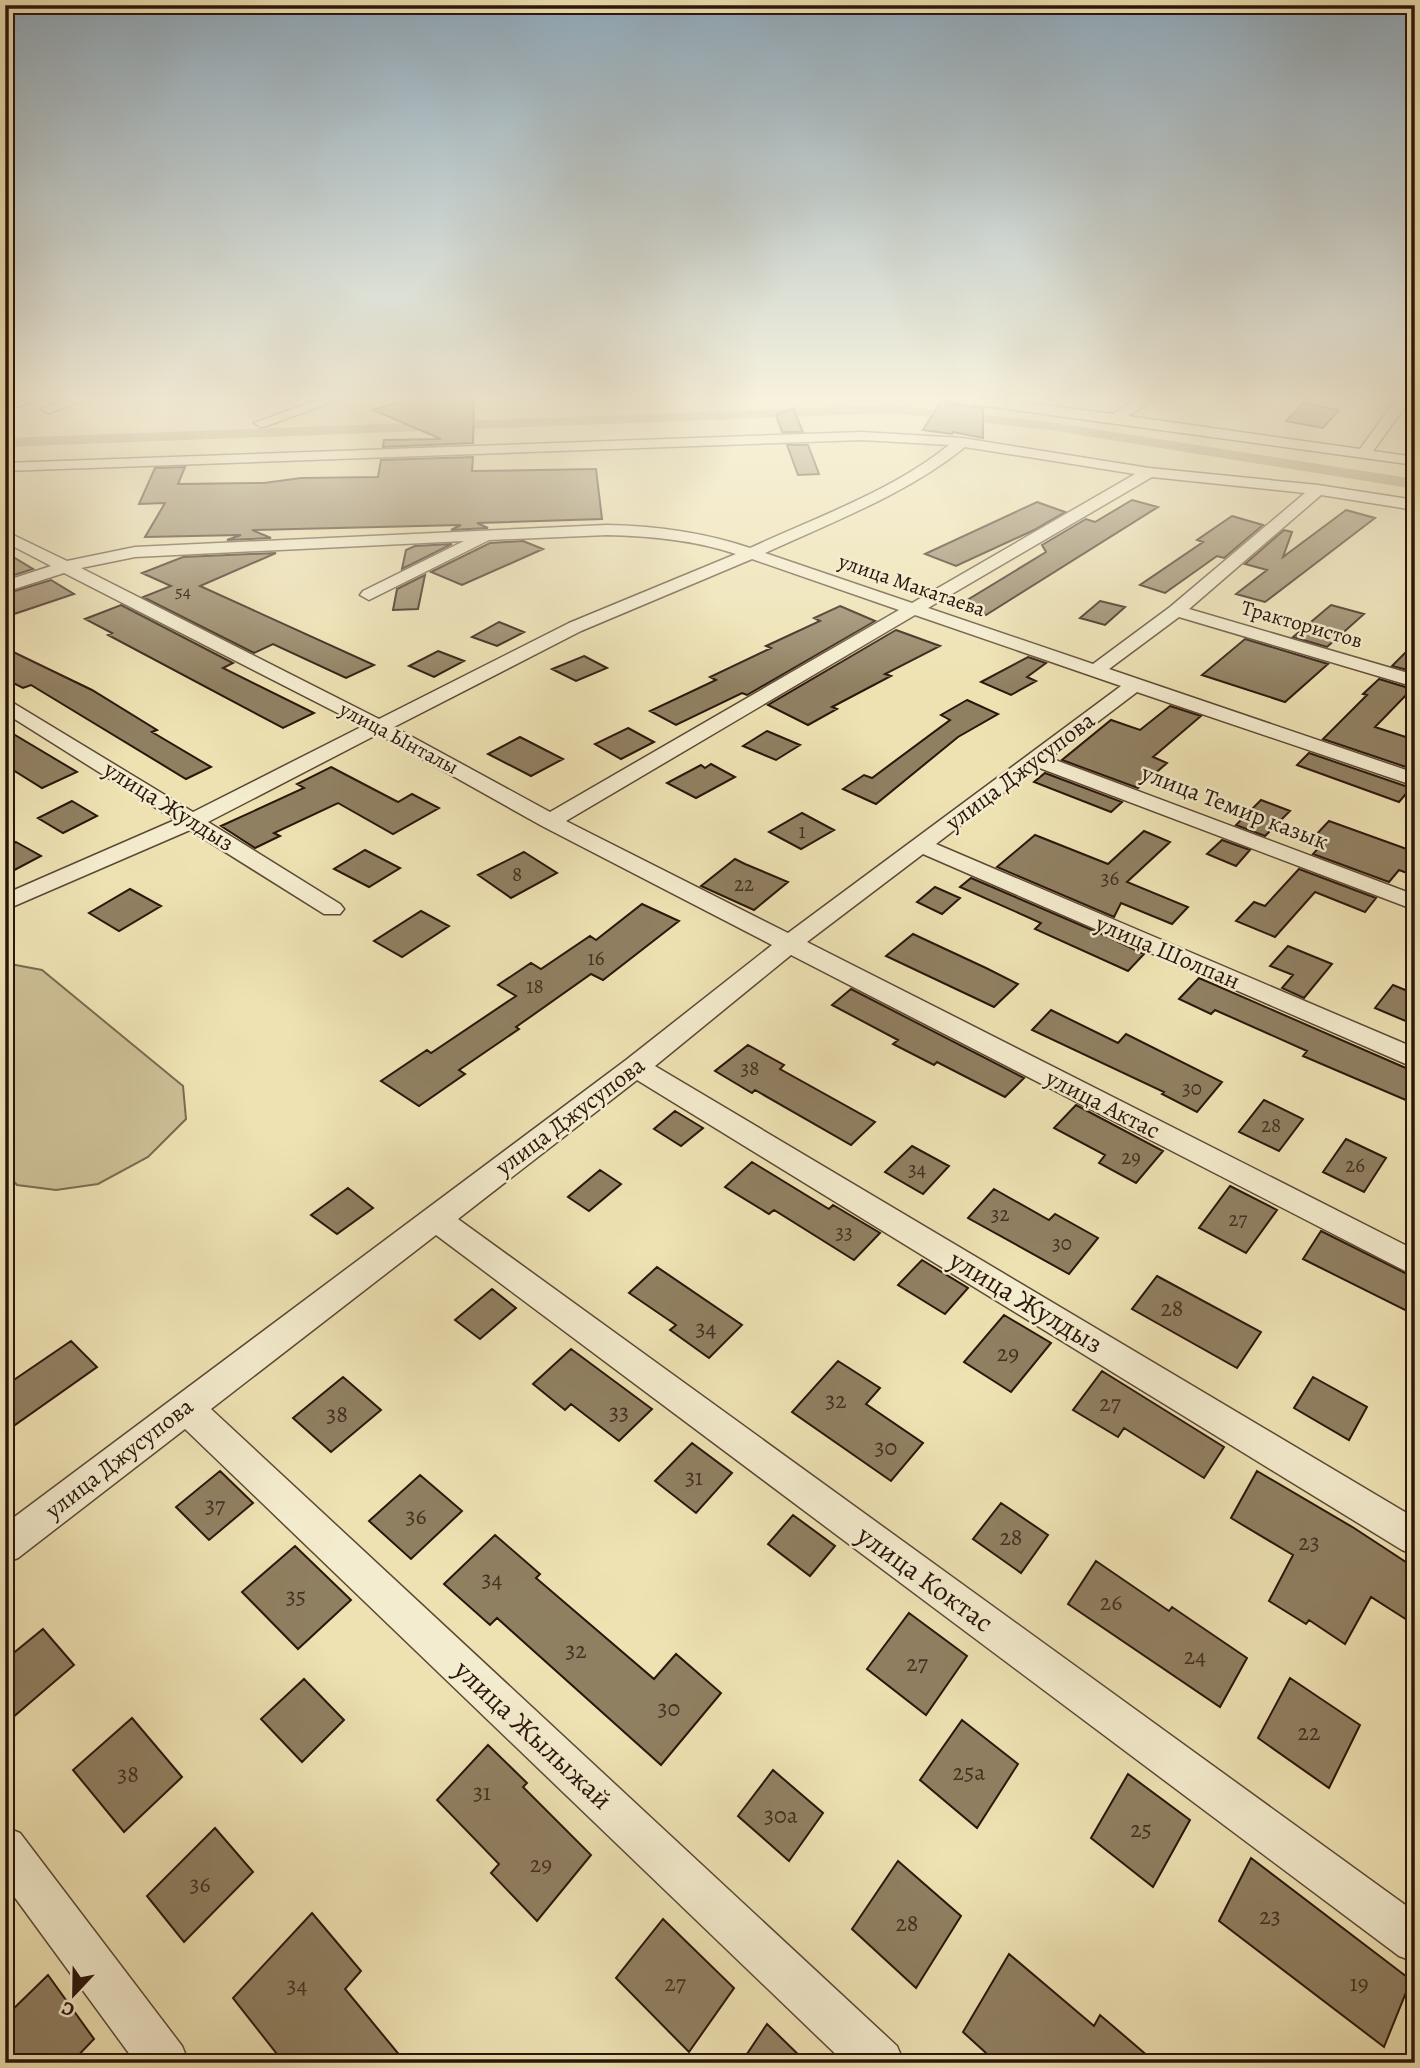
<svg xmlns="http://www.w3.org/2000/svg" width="1420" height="2068" viewBox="0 0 1420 2068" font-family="Alegreya,serif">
  <rect width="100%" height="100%" fill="#eee2b3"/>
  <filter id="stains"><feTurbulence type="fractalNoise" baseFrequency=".00286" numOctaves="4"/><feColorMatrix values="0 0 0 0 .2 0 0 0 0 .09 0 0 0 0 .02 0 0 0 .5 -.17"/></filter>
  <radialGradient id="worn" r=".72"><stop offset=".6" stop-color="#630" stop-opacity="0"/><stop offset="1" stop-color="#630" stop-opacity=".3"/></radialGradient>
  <path fill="#cdbf96" stroke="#7c6a50" stroke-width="2" d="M5,963L42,970L183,1086L186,1119L148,1157L98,1184L56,1190L17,1185L5,1172Z"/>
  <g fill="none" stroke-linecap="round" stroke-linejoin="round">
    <path fill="#ac9c7a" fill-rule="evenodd" d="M890,405L1043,421L1415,479V489L1043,429L890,413L5,447V438Z"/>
  </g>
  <path fill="#908062" stroke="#2b150b" stroke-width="2" d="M417,397H474L473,443L383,447L384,440L441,439L373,410Z
    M942,400L949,404L983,408V438L953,432L952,434L923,430Z
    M1303,403L1339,410L1323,428L1286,421Z
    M793,408L803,432H782L776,415Z
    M787,445H808L819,474L798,475Z
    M473,457L472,471L596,469L602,519L477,523L488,528L451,530L461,525L252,530L271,538L227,540L241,535L145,537L165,503L139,504L155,468L185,467L178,484L264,483L301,478L378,477L381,460Z
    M1132,500L1158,507L986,615L959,605L1046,552L1042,545L1086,519L1095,522Z
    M1037,502L1065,512L1034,530L956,566L925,554Z
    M1346,510L1375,518L1265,602L1236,594L1267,570L1245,564L1284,530L1292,532L1283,557Z
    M1232,516L1263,525L1224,558L1217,556L1165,593L1140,585L1203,542L1197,540Z
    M523,541L543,549L462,585L431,572L490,543Z
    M452,544L402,569L406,550L415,546Z
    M5,552L33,569L5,578Z
    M276,553L200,586L374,665L346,678L273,644L254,653L143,597L171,586L142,573L183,557Z
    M425,575L418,609L393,610L397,589Z
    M51,580L74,594L5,617V594Z
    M1100,601L1125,607L1105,625L1080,618Z
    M121,605L233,663L223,668L314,713L283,728L108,635L112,633L85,619Z
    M1331,605L1364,614L1327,647L1293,637Z
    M840,606L875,621L747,695L742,693L676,725L650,711L716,680L710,677L771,648L766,646L820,621L814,618Z
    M499,622L524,632L497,646L472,637Z
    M896,630L940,646L885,674L891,676L832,707L837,709L808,725L768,705Z
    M1245,639L1328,664L1285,702L1202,675Z
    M1415,643V672L1392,666Z
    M5,648L92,690L157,730L152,732L211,767L186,779L31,685L23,688L5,679Z
    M438,651L464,661L434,677L409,666Z
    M584,656L607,668L576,681L552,669Z
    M1028,657L1046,663L1027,677L1036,681L1011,695L981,682Z
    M1379,679L1412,689L1375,727L1415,740V770L1323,739L1367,695L1363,694Z
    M967,700L998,714L958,737L876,804L843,789L864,775L872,778L950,720L941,715Z
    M1170,706L1201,716L1153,757L1167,763L1138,788L1062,760L1111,720L1140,730Z
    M628,728L654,742L621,759L595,744Z
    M5,729L77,772L42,788L5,765Z
    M767,731L800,745L776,760L743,746Z
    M520,737L563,759L531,776L488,754Z
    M1309,753L1411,788L1399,802L1297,765Z
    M711,764L735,777L696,798L667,783L701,765L705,768Z
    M331,767L398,802L412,794L439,808L393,834L338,803L274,833L280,836L255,848L221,826L304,788L297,784Z
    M1045,773L1122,802L1111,812L1034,782Z
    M1261,800L1290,811L1265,836L1236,825Z
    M72,801L97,816L63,833L38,818Z
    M802,813L834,830L801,849L769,832Z
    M1329,821L1415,852V876L1399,870L1389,882L1313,854L1323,843L1312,839Z
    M1144,831L1170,842L1127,882L1188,907L1172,924L1121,903L1114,917L997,867L1035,835L1108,864Z
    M1222,840L1250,850L1236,866L1207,854Z
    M16,842L41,856L5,875V848Z
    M365,850L400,868L369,887L334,869Z
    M524,852L557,873L511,898L478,875Z
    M735,859L745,864L788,882L754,910L701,886Z
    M1299,869L1376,898L1365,912L1315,892L1275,937L1236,921L1254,902L1265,906Z
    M971,878L1106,936L1144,954L1128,971L1035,929L1041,923L960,887Z
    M935,887L960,898L942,914L917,902Z
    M130,889L161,906L119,931L89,913Z
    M642,904L679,921L603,980L591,974L516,1027L519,1029L459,1070L465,1074L419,1106L381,1081L427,1050L431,1053L516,996L498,985L531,963L541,969L590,936L596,940Z
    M421,911L449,926L402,957L374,941Z
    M913,934L986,968L1018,984L994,1007L886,956Z
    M1288,946L1332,964L1304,998L1282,988L1293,975L1270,966Z
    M1199,978L1415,1072V1104L1303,1056L1307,1051L1215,1010L1211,1014L1179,999Z
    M1393,985L1415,994V1025L1375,1008Z
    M851,989L1024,1078L1005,1097L937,1062L934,1065L893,1044L898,1040L832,1005Z
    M1051,1010L1118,1043L1126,1034L1222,1082L1197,1112L1162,1094L1164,1092L1032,1030Z
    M748,1045L784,1065L780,1069L875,1122L851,1145L755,1090L752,1093L715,1071Z
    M1264,1100L1303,1119L1279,1151L1239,1132Z
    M1076,1105L1163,1151L1136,1183L1099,1163L1105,1155L1054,1128Z
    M675,1111L703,1128L681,1146L654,1129Z
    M1346,1139L1386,1158L1364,1192L1323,1172Z
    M912,1146L949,1166L923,1194L885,1172Z
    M752,1162L829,1209L833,1205L880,1233L854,1260L774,1210L769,1214L725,1187Z
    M600,1170L621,1184L589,1211L568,1197Z
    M1230,1186L1277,1210L1246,1253L1199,1228Z
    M348,1188L373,1208L337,1234L311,1215Z
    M994,1189L1049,1220L1055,1214L1098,1238L1069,1274L968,1218Z
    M1321,1231L1415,1278V1315L1303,1259Z
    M922,1260L968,1288L945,1314L898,1285Z
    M657,1267L742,1325L709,1358L670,1330L676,1325L629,1293Z
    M1157,1276L1261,1332L1237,1368L1132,1309Z
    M492,1289L516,1308L480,1339L455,1320Z
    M1004,1315L1051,1343L1011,1392L964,1362Z
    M71,1341L97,1367L5,1432V1386Z
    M571,1349L652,1409L619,1441L571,1404L565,1410L533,1384Z
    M838,1361L880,1388L866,1404L923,1443L891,1481L792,1412Z
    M1102,1371L1224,1447L1204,1478L1124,1428L1118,1437L1073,1410Z
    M343,1377L381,1410L331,1452L293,1418Z
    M1313,1377L1367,1407L1349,1440L1294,1408Z
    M692,1443L732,1473L696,1513L655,1481Z
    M220,1471L253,1503L209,1540L176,1507Z
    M1257,1471L1354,1528L1415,1568V1625L1371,1597L1345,1644L1309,1620L1306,1624L1269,1601L1293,1555L1231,1518Z
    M420,1475L462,1511L411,1559L369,1521Z
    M1001,1503L1048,1535L1021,1573L973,1539Z
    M793,1515L835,1546L810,1576L768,1544Z
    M495,1535L540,1574L536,1578L654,1679L676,1654L721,1693L661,1765L497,1618L490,1625L444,1584Z
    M295,1546L351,1600L298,1649L242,1592Z
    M1096,1561L1169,1611L1172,1607L1247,1658L1220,1707L1068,1604Z
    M909,1613L967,1656L926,1715L867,1669Z
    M43,1629L74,1665L5,1724V1660Z
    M1290,1678L1360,1725L1329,1788L1258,1738Z
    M304,1679L344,1720L302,1762L261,1719Z
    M132,1718L182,1777L124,1832L73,1770Z
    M962,1720L1018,1764L977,1828L920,1780Z
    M488,1745L527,1783L523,1787L591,1855L537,1921L491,1873L499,1864L437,1800Z
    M773,1770L823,1813L789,1861L738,1816Z
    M1128,1774L1190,1820L1153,1887L1091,1838Z
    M215,1828L253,1872L184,1942L147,1896Z
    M1251,1858L1411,1980L1384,2047L1219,1921Z
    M898,1861L961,1916L916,1988L852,1929Z
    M312,1913L361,1971L345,1989L406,2063H284L233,1998Z
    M663,1919L734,1988L689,2052L616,1978Z
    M1009,1954L1094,2026L1100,2015L1156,2063H997L963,2032Z
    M48,1975L94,2039L71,2063H5V2017Z
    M767,2024L807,2063H741Z"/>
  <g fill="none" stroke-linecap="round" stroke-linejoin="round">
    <g stroke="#5c4835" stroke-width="3">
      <path id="street" d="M75,397H96L48,413L41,409Z
        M326,397H346L266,426L261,427L254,423Z
        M942,397H981L1113,414L1141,397H1158L1128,416L1360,449L1398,397H1412L1373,451L1415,457V465L949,401Z
        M862,432L962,438L1149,468L1318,485L1415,500V510L1321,495L1189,609L1415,675V687L1179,617L1109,669L1415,773V786L1137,692L1050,758L1415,895V910L1037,767L936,844L1415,1048V1068L923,854L807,942L1415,1250V1276L791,955L655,1066L1415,1518V1555L1402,1550L637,1080L458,1219L1415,1912V1962L1399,1956L436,1235L211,1409L897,2046L904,2063H845L185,1429L18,1558L5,1563V1524L626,1060L772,945L542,826L378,734L208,822L340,904L344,909L340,914H324L190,830L5,910V894L175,820L5,713V698L193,812L363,726L64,573L5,592V581L51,566L5,542V531L67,561L135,547L607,525C656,526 703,532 750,548C815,518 894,490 949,445L862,440L5,471V463ZM965,447L1135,474L912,603L765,553C832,522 907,494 965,447ZM1152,477L1305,493L1170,607L1093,664L928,608ZM607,535C651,536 694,540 736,554L569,623L379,719L81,568L135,557L464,541L363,591L360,595L369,600L489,540ZM752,559L899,610L550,812L394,727L581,631ZM915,615L1121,686L788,933L566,821Z
        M5,1827L20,1833L182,2046L189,2063H136L5,1884Z"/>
    </g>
    <g stroke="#2b150b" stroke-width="3">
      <path id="secondary" d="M39,397L36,401L5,410V398Z"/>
    </g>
    <use href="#street" fill="#f4ecce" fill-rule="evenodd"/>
    <use href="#secondary" fill="#f4ecce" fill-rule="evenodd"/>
  </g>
  <linearGradient id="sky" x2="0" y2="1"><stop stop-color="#90aabc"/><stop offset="0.58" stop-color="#f7f2dd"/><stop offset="1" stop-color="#f7f2dd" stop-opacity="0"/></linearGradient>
  <rect width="1420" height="687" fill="url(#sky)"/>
  <g text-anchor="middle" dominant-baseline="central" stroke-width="5" stroke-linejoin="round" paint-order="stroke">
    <g font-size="18" fill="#443021">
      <text x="183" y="591">54</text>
    </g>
    <g font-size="21" fill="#2b150b" stroke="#f4ecce">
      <text transform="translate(912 585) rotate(19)">улица Макатаева</text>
      <text transform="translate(1302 624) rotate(16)">Трактористов</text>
      <text transform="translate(399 738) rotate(28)">улица Ынталы</text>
    </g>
    <g font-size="21" fill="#443021">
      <text x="802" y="831">1</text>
      <text x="517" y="874">8</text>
      <text x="1110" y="878">36</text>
      <text x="744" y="884">22</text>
      <text x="596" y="958">16</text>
      <text x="535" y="986">18</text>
      <text x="750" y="1068">38</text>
      <text x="1192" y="1088">30</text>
      <text x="1271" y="1125">28</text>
      <text x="1131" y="1157">29</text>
      <text x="1355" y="1165">26</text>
      <text x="917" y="1169">34</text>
      <text x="1000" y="1214">32</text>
      <text x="1238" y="1219">27</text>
      <text x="844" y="1232">33</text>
      <text x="1062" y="1243">30</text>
    </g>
    <g font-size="24" fill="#2b150b" stroke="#f4ecce">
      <text transform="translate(1020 771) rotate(-37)">улица Джусупова</text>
      <text transform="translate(169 806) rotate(32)">улица Жулдыз</text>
      <text transform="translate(1235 807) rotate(21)">улица Темир казык</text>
      <text transform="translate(1168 952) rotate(23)">улица Шолпан</text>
      <text transform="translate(1103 1104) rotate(27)">улица Актас</text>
      <text transform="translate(570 1116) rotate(-37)">улица Джусупова</text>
      <text transform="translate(119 1458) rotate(-38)">улица Джусупова</text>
    </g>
    <g font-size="24" fill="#443021">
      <text x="1172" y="1308">28</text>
      <text x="706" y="1328">34</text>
      <text x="1008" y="1353">29</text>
      <text x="836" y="1400">32</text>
      <text x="1110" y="1403">27</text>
      <text x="619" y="1412">33</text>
      <text x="337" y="1414">38</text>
      <text x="886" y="1447">30</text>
      <text x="694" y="1477">31</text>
      <text x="215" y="1505">37</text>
      <text x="416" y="1516">36</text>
      <text x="1011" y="1537">28</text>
      <text x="1309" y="1542">23</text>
      <text x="492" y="1579">34</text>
      <text x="296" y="1596">35</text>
      <text x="1111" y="1602">26</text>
      <text x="576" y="1650">32</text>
      <text x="1195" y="1656">24</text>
      <text x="917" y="1663">27</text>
      <text x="669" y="1708">30</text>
      <text x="1309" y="1732">22</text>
      <text x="969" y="1772">25а</text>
      <text x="128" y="1774">38</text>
      <text x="482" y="1792">31</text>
      <text x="781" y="1815">30а</text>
      <text x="1141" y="1829">25</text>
      <text x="541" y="1864">29</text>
      <text x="200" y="1884">36</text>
      <text x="1270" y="1916">23</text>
      <text x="907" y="1923">28</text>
      <text x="675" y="1983">27</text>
      <text x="1359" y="1983">19</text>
      <text x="297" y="1985">34</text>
    </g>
    <g font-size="28" fill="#2b150b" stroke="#f4ecce">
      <text transform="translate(1026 1302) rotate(31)">улица Жулдыз</text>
      <text transform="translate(925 1579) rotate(36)">улица Коктас</text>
      <text transform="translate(533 1735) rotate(43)">улица Жылыжай</text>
    </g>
  </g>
  <rect width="1420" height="2068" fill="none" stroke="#eee2b3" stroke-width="28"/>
  <rect x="7" y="7" width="1406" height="2054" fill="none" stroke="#2b150b" stroke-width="3.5"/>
  <rect x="14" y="14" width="1392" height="2040" fill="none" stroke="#2b150b" stroke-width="2"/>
  <g transform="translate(74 1994) rotate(202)" stroke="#f4ecce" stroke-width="5" paint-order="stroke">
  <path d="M0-5L12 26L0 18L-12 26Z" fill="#2b150b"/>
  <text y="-10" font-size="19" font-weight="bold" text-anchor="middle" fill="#2b150b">С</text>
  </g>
  <rect width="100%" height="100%" filter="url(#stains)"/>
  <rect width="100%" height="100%" fill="url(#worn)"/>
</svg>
